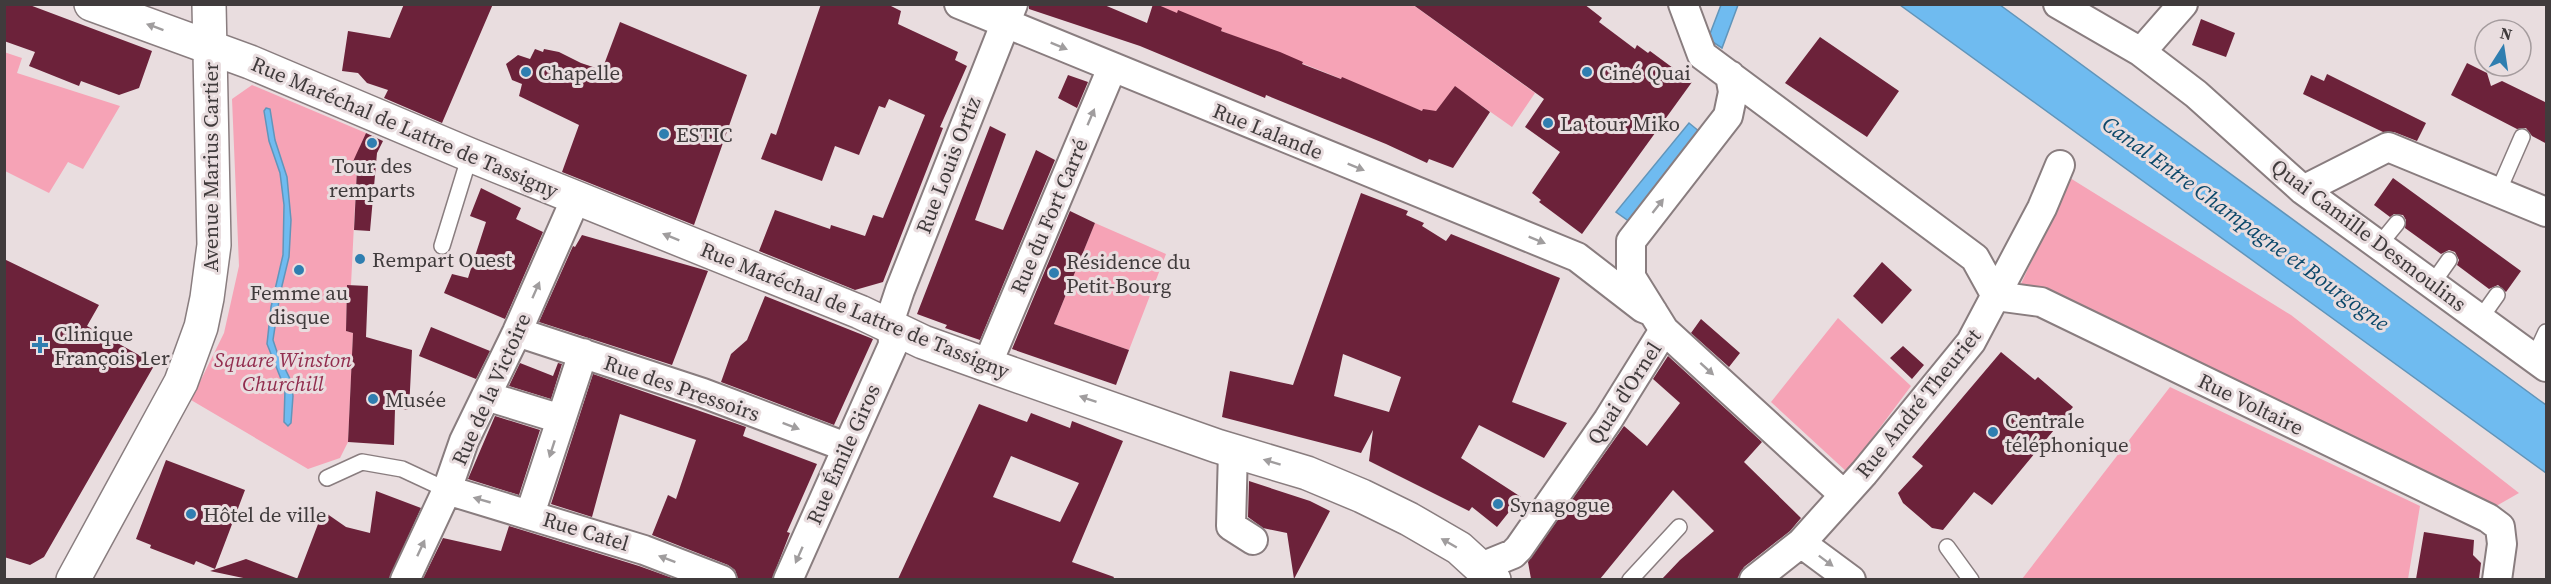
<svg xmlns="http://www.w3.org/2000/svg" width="2551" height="584" viewBox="0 0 2551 584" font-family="'Source Serif 4',serif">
  <rect width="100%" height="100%" fill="#e9dddf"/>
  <path fill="#f6a3b6" d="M1156,5H1413L1535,93L1512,127L1455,87L1436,111H1422Z
    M4,52L22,58L17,73L120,106L83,169L68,162L49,193L5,171Z
    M252,85L366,133L360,146L357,163L351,285L347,286L346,331L353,333L348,442L340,458L308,469L191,400L224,333L239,266L232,99Z
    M2070,178L2291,315L2519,493L2491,509L2020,286Z
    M1095,223L1166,254L1129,350L1054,324Z
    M1838,318L1911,386L1847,472L1771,402Z
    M2170,387L2420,506L2408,579H2022Z"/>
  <path fill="#6fbbf0" stroke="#6195ba" stroke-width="1.5" d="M1721,5H1738L1722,48L1708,39Z
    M1900,5H2000L2546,405V473Z
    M266,108L270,109L275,140L287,177L291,220L289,257L280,294L273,340L277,352L291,381L293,396L291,423L288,426L284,422L285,389L267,344L271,307L283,255L284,205L280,173L269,141L264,111Z
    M1689,123L1700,132L1630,222L1616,212Z"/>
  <path fill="#6c223a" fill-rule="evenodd" d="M4,4H27L152,51L139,88L119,95L81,81L79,86L29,66L35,52L4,41Z
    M404,4H493L442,123L384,98L388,90L367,83L358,73L342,71L348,31L390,38Z
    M821,4H887L901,11L898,24L958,52L955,60L967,66L940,127L943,128L883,282L855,290L759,251L775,210L830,229L831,225L865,236L873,215L883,218L925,115L889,99L885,108L879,106L859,155L835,146L822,181L761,159L771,133L776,135Z
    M1029,4H1102L1147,23L1153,4H1156L1177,13L1178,10L1222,28L1221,31L1280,52L1303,62L1302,64L1341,79L1342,77L1422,111L1423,109L1436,111L1455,86L1490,112L1453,168L1429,159L1427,163L1386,144L1266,95L1265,98L1140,46L1029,9Z
    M1412,4H1584L1602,18L1599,22L1635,49L1637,45L1648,53L1650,51L1692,82L1582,234L1539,202L1541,200L1532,193L1560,152L1525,127L1544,99Z
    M2201,19L2235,33L2226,57L2192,45Z
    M620,22L747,75L694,225L562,172L579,125L519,96L522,84L512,80L506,64L518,55L530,59L535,49L543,52L544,49L559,52L581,63L602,70Z
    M1820,37L1899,91L1867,137L1785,83Z
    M2467,63L2487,73L2491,86L2502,81L2547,103V144L2532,136L2526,128L2517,129L2451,95Z
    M2327,74L2426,123L2417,141L2394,132H2383L2303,94L2311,75L2324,81Z
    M1068,75L1088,82L1077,108L1058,98Z
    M990,126L1006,134L975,220L1003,230L1036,150L1055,160L980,340L945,328L947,325L917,314Z
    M366,133L383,141L377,153L370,231L354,230L357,168H350Z
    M2393,178L2521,271L2506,292L2498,285L2489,289L2457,265L2459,260L2455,252L2449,250L2441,254L2405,228L2406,220L2403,215L2394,214L2390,217L2374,205Z
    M481,188L521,208L516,219L543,232L505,319L444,293L452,274L468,278L486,222L470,216Z
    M1361,193L1408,211L1406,215L1424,223L1422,226L1446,241L1451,234L1560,278L1512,402L1567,423L1544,458L1479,425L1461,458L1521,497L1497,527L1472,507L1469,511L1369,461L1373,430L1361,453L1222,417L1230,371L1293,385ZM1343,354L1401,377L1389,412L1334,396Z
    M1070,211L1095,223L1054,324L1129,350L1116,385L1012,349Z
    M582,235L708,271L672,365L539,322L573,246L575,247Z
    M4,259L99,305L87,326L155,364L44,557L30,565L4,557Z
    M1882,262L1912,290L1882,324L1853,296Z
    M347,285L368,286L366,337L412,350L409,410L395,409L394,445L348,442L353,333L346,331Z
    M765,296L873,339L834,425L721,382L731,354L747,340Z
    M1701,319L1740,353L1729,367L1691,333Z
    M431,327L490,351L476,379L419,356Z
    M1903,346L1924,365L1912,379L1890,358Z
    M2001,352L2035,380L2038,377L2073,407L1992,505L1974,492L1943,530L1932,528L1903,503L1898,493L1923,466L1912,457Z
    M1668,356L1762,442L1744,462L1801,518L1790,531L1744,567L1737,579H1662L1680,560L1714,531L1673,490L1600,579H1531L1528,562L1624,426L1647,446L1680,403L1653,379Z
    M520,363L553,376L558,363L562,364L551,399L509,386Z
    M593,374L746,427L743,436L817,464L787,532L790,533L772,579H738L735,570L728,565L652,535L668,495L676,499L696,440L620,414L592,517L551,504Z
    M979,404L1027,422L1031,413L1070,428L1072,421L1123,441L1072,562L1114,577L1113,579H898ZM1011,456L1079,483L1060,522L993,497Z
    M495,416L540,430L519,495L468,479Z
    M166,460L245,490L215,569L196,561L194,565L150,548L151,545L136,539Z
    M1249,481L1310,501L1330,511L1294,579L1287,533L1263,528L1248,517Z
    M376,491L421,508L389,579H297L323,511L346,527L370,533Z
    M509,526L639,566L675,579H423L443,538L501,551Z
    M2424,532L2474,540L2473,555L2481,563L2479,579H2416Z
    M246,559L296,578V579H248L210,571Z"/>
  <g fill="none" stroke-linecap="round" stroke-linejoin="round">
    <g stroke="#897d7f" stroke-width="18">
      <path id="lane" d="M2498,192L2522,137
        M2379,245L2397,223
        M442,246L470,155
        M2432,284L2449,260
        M2480,319L2497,295
        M2534,358L2546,332
        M327,478L362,462L402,469L447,490
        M1947,547L1971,580
        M1630,580L1679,527"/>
    </g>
    <g stroke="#897d7f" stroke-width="32">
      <path id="street" d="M959,4L1577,257L1643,308L1653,312
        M1683,4L1702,55L1975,258L1996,296L2041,302L2488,518L2500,527L2502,544L2497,580
        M2058,4L2141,52L2196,94L2303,190L2546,367
        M2141,52L2183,4
        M2303,190L2388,147L2546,212
        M1664,330L1843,494
        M517,332L703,393L846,447
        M987,365L1112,68
        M486,396L561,419
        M1233,450L1231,526L1253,540
        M447,490L644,550L722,580
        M530,514L583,353
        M1801,543L1851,580
        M1481,567L1513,554L1519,548L1608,420L1664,330L1631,277V241L1728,116L1733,92L1730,75
        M405,580L447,490L464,441L517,332L576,198
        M788,580L893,345L892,314L900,290L1013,4
        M1754,580L1801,543L1864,473L1971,342L2042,208L2060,165"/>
    </g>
    <g stroke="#897d7f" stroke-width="36">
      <path id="secondary" d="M91,4L250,62L470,155L860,312L923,342L987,365L1217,446L1307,473L1362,496L1409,519L1459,548L1494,580
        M73,580L181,382L201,327L207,298L214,245L209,4"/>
    </g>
    <use href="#lane" stroke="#fff" stroke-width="15"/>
    <use href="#street" stroke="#fff" stroke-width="28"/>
    <use href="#secondary" stroke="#fff" stroke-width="33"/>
  </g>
  <defs><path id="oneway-solid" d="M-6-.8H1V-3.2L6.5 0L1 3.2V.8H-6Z" transform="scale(1.5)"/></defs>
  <g fill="#a09d9e">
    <use href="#oneway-solid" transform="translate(155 27) rotate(-160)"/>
    <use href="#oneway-solid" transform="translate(1059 46) rotate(22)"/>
    <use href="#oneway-solid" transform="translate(1091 117) rotate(-67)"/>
    <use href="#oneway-solid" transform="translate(1356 167) rotate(22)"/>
    <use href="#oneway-solid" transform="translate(1658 206) rotate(-52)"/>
    <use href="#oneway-solid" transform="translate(671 237) rotate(-158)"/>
    <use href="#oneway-solid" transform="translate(1537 240) rotate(22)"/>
    <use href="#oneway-solid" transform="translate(536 290) rotate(-66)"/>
    <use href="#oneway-solid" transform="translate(1707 369) rotate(42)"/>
    <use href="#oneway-solid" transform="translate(1088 399) rotate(-161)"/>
    <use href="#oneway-solid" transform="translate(791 426) rotate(21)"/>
    <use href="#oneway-solid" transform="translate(552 449) rotate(108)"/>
    <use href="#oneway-solid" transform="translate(1272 462) rotate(-163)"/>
    <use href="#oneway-solid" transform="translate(482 500) rotate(-164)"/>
    <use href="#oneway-solid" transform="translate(1449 543) rotate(-150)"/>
    <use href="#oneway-solid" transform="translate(421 548) rotate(-65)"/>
    <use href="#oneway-solid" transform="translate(799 555) rotate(114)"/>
    <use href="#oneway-solid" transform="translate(667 559) rotate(-159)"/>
    <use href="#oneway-solid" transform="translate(1826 561) rotate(37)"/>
  </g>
  <g fill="#2f7eb0" stroke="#e9dddf" stroke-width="2">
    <circle cx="526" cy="72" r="6"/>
    <circle cx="1587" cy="72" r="6"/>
    <circle cx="1548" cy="123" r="6"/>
    <circle cx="664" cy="134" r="6"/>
    <circle cx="372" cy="143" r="6"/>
    <circle cx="360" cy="259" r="6"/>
    <circle cx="299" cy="270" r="6"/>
    <circle cx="1054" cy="273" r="6"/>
    <path d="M37 336h6v6h6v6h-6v6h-6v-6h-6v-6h6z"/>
    <circle cx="373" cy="399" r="6"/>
    <circle cx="1993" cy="432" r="6"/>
    <circle cx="1498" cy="504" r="6"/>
    <circle cx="191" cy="514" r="6"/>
  </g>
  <g text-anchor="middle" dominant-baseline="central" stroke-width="6" stroke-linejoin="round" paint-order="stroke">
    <g font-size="21" fill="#403b3c" stroke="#e9dddf" text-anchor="start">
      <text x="538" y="72">Chapelle</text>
      <text x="1599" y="72">Ciné Quai</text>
      <text x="1560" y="123">La tour Miko</text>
      <text x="676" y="134">ESTIC</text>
      <text x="372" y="165" text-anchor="middle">Tour des<tspan x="372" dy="24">remparts</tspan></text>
      <text x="372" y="259">Rempart Ouest</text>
      <text x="1066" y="261">Résidence du<tspan x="1066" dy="24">Petit-Bourg</tspan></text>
      <text x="299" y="292" text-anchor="middle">Femme au<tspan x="299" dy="24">disque</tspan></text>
      <text x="54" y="333">Clinique<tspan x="54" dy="24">François 1er</tspan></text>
      <text x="385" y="399">Musée</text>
      <text x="2005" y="420">Centrale<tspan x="2005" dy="24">téléphonique</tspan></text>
      <text x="1510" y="504">Synagogue</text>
      <text x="203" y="514">Hôtel de ville</text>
    </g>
    <g font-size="21" fill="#403b3c" stroke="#e9dddf">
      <text transform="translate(405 127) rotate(23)">Rue Maréchal de Lattre de Tassigny</text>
      <text transform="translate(1268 131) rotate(22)">Rue Lalande</text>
      <text transform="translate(948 165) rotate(-69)">Rue Louis Ortiz</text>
      <text transform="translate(210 167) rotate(-90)">Avenue Marius Cartier</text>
      <text transform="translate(1049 216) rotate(-67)">Rue du Fort Carré</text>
      <text transform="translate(2369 235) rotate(37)">Quai Camille Desmoulins</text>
      <text transform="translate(855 310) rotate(22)">Rue Maréchal de Lattre de Tassigny</text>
      <text transform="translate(682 388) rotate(19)">Rue des Pressoirs</text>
      <text transform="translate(491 389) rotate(-66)">Rue de la Victoire</text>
      <text transform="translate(1624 393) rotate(-57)">Quai d'Ornel</text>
      <text transform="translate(1918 403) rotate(-51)">Rue André Theuriet</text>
      <text transform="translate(2251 404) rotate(26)">Rue Voltaire</text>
      <text transform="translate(843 454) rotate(-66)">Rue Émile Giros</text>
      <text transform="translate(586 531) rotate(17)">Rue Catel</text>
    </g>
    <g font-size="21" font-style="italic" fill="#922d4e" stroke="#e9dddf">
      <text x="283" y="359">Square Winston<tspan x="283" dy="24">Churchill</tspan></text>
    </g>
    <g font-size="22" font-style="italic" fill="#0b486a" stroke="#e9dddf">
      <text transform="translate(2246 223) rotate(36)">Canal Entre Champagne et Bourgogne</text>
    </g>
  </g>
  <rect width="2551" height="584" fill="none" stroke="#403b3c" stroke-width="12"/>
  <g transform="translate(2503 48) rotate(12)"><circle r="28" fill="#e9dddf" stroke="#a59c9e" stroke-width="1.5"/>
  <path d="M0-4.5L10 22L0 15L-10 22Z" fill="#2f7eb0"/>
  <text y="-9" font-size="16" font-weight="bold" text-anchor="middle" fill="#403b3c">N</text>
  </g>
</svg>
